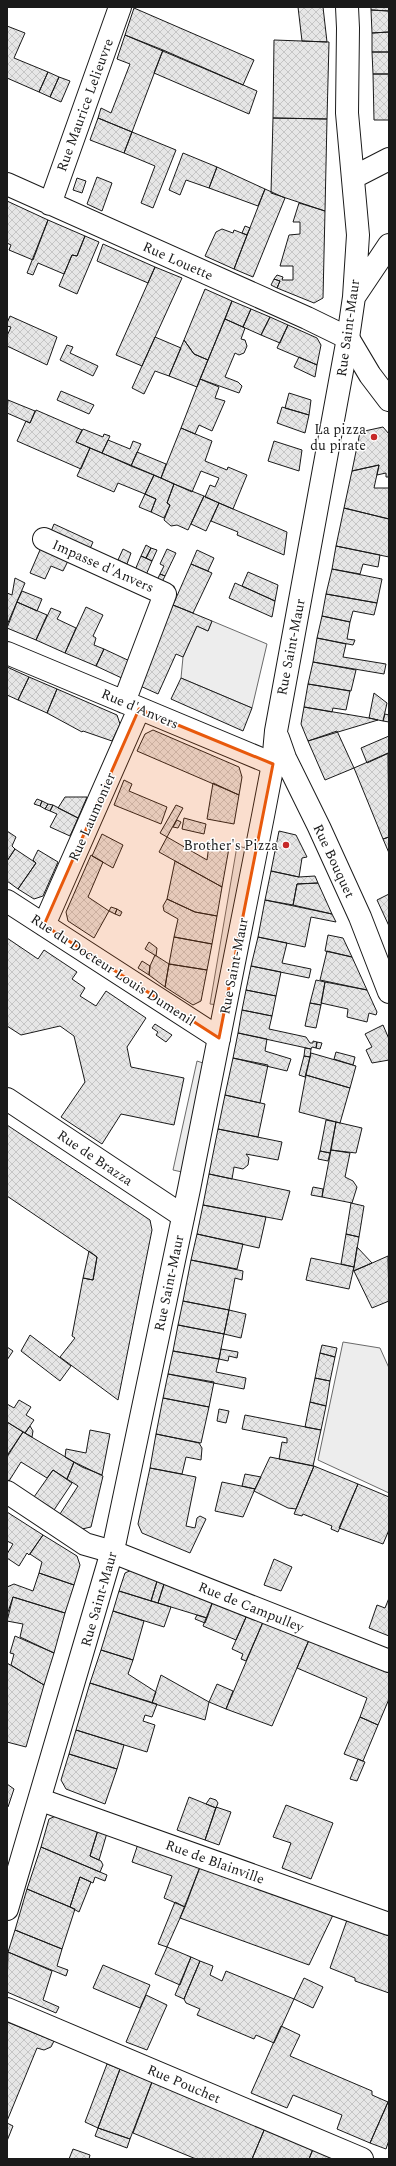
<svg xmlns="http://www.w3.org/2000/svg" width="396" height="2166" viewBox="0 0 396 2166" font-family="Spectral,serif">
  <defs>
    <pattern id="building-cross-hatch" width="8" height="8" patternUnits="userSpaceOnUse"><rect width="8" height="8" fill="#e6e6e6"/><path d="M0 0l8 8M0 8l8-8" fill="none" stroke="#c5c5c5"/></pattern>
  </defs>
  <rect width="100%" height="100%" fill="#fff"/>
  <path fill="#ededed" stroke="#6a6a6a" d="M212,621L267,644L252,708L181,678L183,657L197,626L208,631Z
    M237,846L246,848L219,1005L210,1004Z
    M197,1061L206,1064L182,1172L173,1170Z
    M343,1342L380,1348L389,1368V1493L318,1460Z"/>
  <path fill="url(#building-cross-hatch)" stroke="#1a1a1a" d="M298,7H323L327,42L302,41Z
    M371,7H389V11L371,10Z
    M134,8L254,60L243,85L125,35Z
    M371,10L389,11V32L372,33Z
    M7,26L25,33L14,58L48,72L39,92L7,78Z
    M389,32V52H372V33Z
    M125,35L163,50L132,132L98,118L101,108L111,113L130,64L117,59Z
    M274,40L329,42L327,119L273,118Z
    M163,50L257,91L249,114L154,73Z
    M372,52H389V74H373Z
    M48,72L59,77L50,97L39,92Z
    M373,74H389V120H374Z
    M59,77L70,81L61,102L50,97Z
    M98,118L132,132L124,153L90,140Z
    M273,118L327,119L325,211L271,193Z
    M132,132L176,150L153,208L141,203L155,166L124,153Z
    M183,153L217,167L209,188L186,180L180,195L169,190Z
    M217,167L265,189L258,206L209,188Z
    M97,177L112,183L102,211L87,204Z
    M77,178L86,181L82,193L73,190Z
    M265,189L285,198L253,277L234,269Z
    M7,201L48,220L33,260L9,250L11,245L7,243Z
    M299,203L325,211L323,298L314,303L277,288L280,281L274,279L277,275L283,277L282,280H293V266H280L289,235L300,234V222H293Z
    M48,220L85,236L77,256L72,255L64,274L38,263L33,275L27,273Z
    M245,226L250,228L247,235L242,233Z
    M222,229L233,233L234,230L247,235L234,269L205,256L216,232Z
    M85,236L99,242L77,294L59,286L72,255L77,256Z
    M103,244L155,267L148,283L97,261Z
    M155,267L182,278L142,366L116,355Z
    M274,279L280,281L277,288L271,285Z
    M205,289L232,301L208,360L194,354L184,340Z
    M232,301L251,309L243,327L225,319Z
    M251,309L270,317L261,335L243,327Z
    M10,316L57,337L47,365L7,346V336L11,327L7,326V323Z
    M270,317L288,325L280,343L261,335Z
    M225,319L245,328L241,339L245,340L247,346L244,353L239,355L235,353L225,377L238,382L242,386L239,393L200,379Z
    M288,325L317,338L321,345L317,365L277,348Z
    M155,337L181,348L169,376L155,371L144,394L132,388Z
    M184,340L194,354L208,360L197,387L169,376Z
    M67,345L73,347L70,353L98,366L93,376L60,360Z
    M299,357L317,365L315,377L294,367Z
    M200,379L219,387L215,398L225,401L212,431L199,425L195,434L181,428Z
    M61,391L94,405L89,414L57,400Z
    M289,393L311,400L309,415L285,408Z
    M8,400L35,411L30,423L7,413Z
    M282,407L309,415L305,433L277,423Z
    M36,410L82,430L76,442L90,448L81,469L17,441L26,421L30,423Z
    M383,427L389,434V477H386V473L377,475L379,465L352,471L360,432Z
    M181,428L212,441L205,461L227,470L228,467L247,475L233,509L205,497L210,485L215,487L219,478L201,471L192,492L161,478Z
    M83,429L103,437L104,434L110,436L102,453L76,442Z
    M108,440L130,449L133,441L141,444L131,466L102,453Z
    M274,441L302,450L299,471L268,461Z
    M90,448L154,475L145,494L118,483L114,492L77,476Z
    M137,452L166,464L161,478L131,466Z
    M379,465L374,488H389V519L344,508L352,471Z
    M154,475L174,484L167,503L170,505L164,518L151,512L156,499L145,494Z
    M174,484L204,496L188,530L177,525L171,526L164,520L170,505L167,503Z
    M145,494L156,499L151,512L139,507Z
    M204,496L219,503L206,531L191,524Z
    M219,503L287,532L284,555L237,535L238,532L211,521Z
    M344,508L389,519V557L336,546Z
    M54,524L93,542L89,551L50,534Z
    M43,543L71,555L63,571L51,566L45,579L30,573Z
    M146,545L151,548L146,558L141,556Z
    M336,546L380,555L378,567L363,564L360,574L332,569Z
    M151,548L157,550L152,561L146,558Z
    M123,549L131,553L127,564L118,560Z
    M167,549L176,553L165,576L160,574L164,566L160,564Z
    M197,550L214,558L208,571L191,564Z
    M141,556L152,561L146,575L135,570Z
    M191,564L212,573L193,613L173,605Z
    M332,569L382,579L377,603L326,594Z
    M248,572L278,585L275,601L242,586Z
    M160,574L165,576L162,582L157,580Z
    M15,578L25,583L7,625V593L12,595Z
    M235,583L275,601L272,617L229,598Z
    M22,591L42,599L37,611L17,602Z
    M326,594L377,603L374,615L353,611L350,622L322,616Z
    M17,602L47,615L36,640L7,628Z
    M173,605L212,621L208,631L197,626L183,657L176,654L158,694L138,685Z
    M86,607L103,615L93,636L96,638L94,645L104,649L96,666L65,653Z
    M51,608L61,612L57,619L76,628L65,653L36,640Z
    M322,616L350,622L347,639L355,640L353,645L317,638Z
    M317,638L346,644L343,657L386,664L384,674L313,662Z
    M104,649L134,663L126,680L96,666Z
    M313,662L356,670L351,691L308,684Z
    M7,667L29,677L18,700L7,695Z
    M29,677L57,689L47,713L18,700Z
    M181,678L252,708L243,731L171,699Z
    M308,684L350,691L346,710L333,708L332,712L304,707Z
    M57,689L117,715L120,724L112,741L83,731L82,732L47,713Z
    M374,693L387,703L383,721L369,718Z
    M304,707L369,718L378,720L308,741L301,724Z
    M385,714L389,715V722L383,721Z
    M153,730L239,767L242,777L239,795L137,751L145,734Z
    M337,731L354,768L325,780L308,741Z
    M389,736V753L367,763L361,748Z
    M388,753L389,837L383,839L354,768Z
    M124,780L132,784L129,791L167,807L161,824L114,805Z
    M213,783L239,795L234,824L207,819Z
    M65,797H87L78,818L58,808Z
    M37,799L42,801L40,806L34,804Z
    M42,801L48,804L45,809L40,806Z
    M48,804L53,805L50,811L45,809Z
    M53,805L78,818L70,836L50,827L57,814L50,811Z
    M176,805L183,808L167,837L160,833Z
    M184,818L206,824L204,834L182,829Z
    M177,820L181,822L178,828L173,827Z
    M7,831L16,837L12,846L15,849L7,861Z
    M279,831L296,835L307,857L302,858L299,877L271,871Z
    M102,834L123,845L113,868L92,856Z
    M167,837L207,860L209,845L229,848L222,887L159,852Z
    M389,837V853L383,839Z
    M15,849L36,863L18,889L7,881V861Z
    M38,850L58,862L43,896L34,899L18,889L36,863L33,860Z
    M91,855L103,862L88,897L109,911L94,938L68,921L66,912Z
    M175,861L222,887L217,916L195,912L167,899Z
    M271,871L299,877L315,876L318,883L297,884L293,905L265,900Z
    M318,883L332,914L293,905L297,884Z
    M389,894V926L377,900Z
    M167,899L195,912L217,916L212,944L174,937L178,919L164,911L163,906Z
    M265,900L332,914L336,922L311,917L305,947L258,937Z
    M111,907L117,909L115,914L109,911Z
    M117,909L122,912L120,916L115,914Z
    M328,935L343,938L352,957L325,951Z
    M174,937L212,944L207,970L169,964Z
    M258,937L287,943L282,963L311,969L309,978L251,966Z
    M7,938L38,959L44,950L77,972L72,979L85,988L80,996L96,1006L106,991L146,1018L127,1047L131,1067L184,1078L174,1125L121,1114L102,1144L61,1117L85,1082L74,1036L60,1026L21,1035L7,1026Z
    M149,942L157,948L156,956L145,949Z
    M327,951L352,957L367,990L320,980Z
    M155,955L169,964L165,987L149,975L150,966Z
    M142,961L150,966L149,975L138,968Z
    M169,964L207,970L201,1001L193,1005L165,987Z
    M251,966L281,972L276,996L246,990Z
    M316,980L325,982L321,1005L310,1003Z
    M325,982L367,990L377,1012L376,1015L369,1013L367,1022L347,1017L348,1009L321,1003Z
    M246,990L276,996L272,1016L242,1010Z
    M310,1003L321,1005L316,1028L305,1026Z
    M242,1010L272,1016L269,1029L306,1037L310,1043H313V1041L317,1042L316,1048L312,1047L311,1049L238,1033Z
    M155,1024L172,1035L166,1042L156,1035L158,1032L152,1028Z
    M383,1025L389,1039V1060L372,1063L366,1050L372,1047L365,1034Z
    M238,1033L267,1039L265,1051L291,1059L287,1071L233,1058Z
    M317,1042L322,1043L320,1049L316,1048Z
    M305,1048L311,1049L310,1057L304,1056Z
    M336,1052L355,1057L353,1065L334,1059Z
    M311,1053L356,1066L350,1088L306,1075Z
    M304,1056L310,1057L305,1077L299,1075Z
    M233,1058L268,1065L260,1103L225,1095Z
    M306,1075L350,1088L340,1123L299,1112Z
    M225,1095L265,1104L258,1137L218,1129Z
    M326,1120L336,1122L330,1153L320,1151Z
    M336,1122L362,1128L356,1153L331,1150Z
    M7,1125L150,1220L152,1230L118,1400L60,1357L75,1338L72,1336L83,1278L93,1280L97,1257L7,1196Z
    M218,1129L282,1142L278,1160L246,1154L249,1158L248,1165L243,1169L234,1167L232,1179L209,1174Z
    M331,1150L350,1153L345,1177L353,1181L357,1187L352,1203L322,1197Z
    M320,1151L330,1153L328,1161L318,1159Z
    M209,1174L290,1191L282,1220L203,1205Z
    M313,1187L323,1189L322,1197L311,1195Z
    M351,1203L364,1206L359,1237L346,1234Z
    M203,1205L266,1217L259,1248L197,1234Z
    M197,1234L243,1244L237,1269L191,1260Z
    M346,1234L359,1237L354,1267L341,1264Z
    M357,1247L372,1263L353,1271L354,1267Z
    M89,1251L97,1257L93,1280L83,1278Z
    M388,1256L389,1301L372,1308L354,1271Z
    M311,1258L354,1267L349,1289L306,1280Z
    M191,1260L243,1271L242,1280L235,1278L229,1310L183,1301Z
    M183,1301L229,1310L224,1334L178,1325Z
    M229,1310L246,1314L241,1338L224,1334Z
    M178,1325L224,1334L219,1359L173,1351Z
    M30,1335L71,1366L60,1381L21,1351Z
    M322,1345L337,1348L335,1357L320,1353Z
    M7,1347L13,1351L7,1360Z
    M221,1349L238,1352L237,1358L229,1356L228,1361L219,1359Z
    M173,1351L219,1359L216,1372L246,1378L244,1389L168,1374Z
    M320,1353L335,1357L330,1381L315,1378Z
    M168,1374L214,1382L209,1407L163,1398Z
    M315,1378L330,1381L326,1406L310,1402Z
    M163,1398L209,1407L201,1443L156,1434Z
    M19,1400L31,1407L26,1415L34,1420L25,1433L7,1422V1404L14,1408Z
    M310,1402L326,1406L321,1430L305,1427Z
    M219,1409L229,1411L226,1423L217,1421Z
    M245,1415L321,1430L313,1466L279,1459L282,1442L287,1443V1438L242,1429Z
    M7,1422L23,1432L8,1454L7,1453Z
    M30,1426L33,1431L32,1437L25,1433Z
    M90,1430L110,1434L102,1475L82,1467L65,1457L66,1449L86,1453Z
    M23,1432L74,1462L67,1479L53,1470L47,1478L21,1462L9,1481L7,1480V1457Z
    M156,1434L199,1443L202,1448L201,1460L186,1457L182,1474L150,1468Z
    M270,1457L314,1466L296,1509L288,1508L254,1491Z
    M74,1462L103,1476L91,1527L82,1529L60,1514L78,1486L67,1479Z
    M314,1466L358,1484L338,1532L331,1529L332,1526L303,1514L302,1516L294,1514Z
    M150,1468L196,1477L186,1526L195,1528L197,1518L200,1516L206,1519L190,1553L142,1533L138,1524Z
    M53,1470L72,1483L54,1510L34,1497Z
    M245,1474L261,1477L255,1489L242,1486Z
    M222,1482L255,1489L243,1517L215,1511Z
    M358,1484L389,1497V1530L383,1544L339,1528Z
    M7,1512L43,1535L29,1555L27,1553L19,1566L7,1558V1554L13,1544L7,1541Z
    M43,1535L77,1556L80,1565L74,1585L39,1573L42,1562L30,1554Z
    M274,1559L292,1567L281,1591L264,1585Z
    M134,1569L158,1578L151,1601L119,1591L125,1573Z
    M39,1573L74,1585L65,1613L13,1597L7,1615V1587L14,1584L33,1591Z
    M158,1578L165,1581L158,1603L151,1601Z
    M165,1581L213,1601L207,1618L158,1603Z
    M119,1591L171,1607L164,1627L113,1611Z
    M13,1597L65,1613L54,1653L20,1637L23,1624L7,1621Z
    M389,1598V1636L369,1628L377,1605L385,1608Z
    M213,1601L247,1615L236,1640L203,1626Z
    M113,1611L144,1621L133,1660L101,1650Z
    M197,1615L207,1618L205,1623L195,1619Z
    M247,1615L263,1622L246,1661L241,1659L243,1654L232,1649Z
    M263,1622L309,1640L272,1726L226,1709Z
    M15,1636L54,1653L44,1685L11,1665L14,1654L10,1653Z
    M309,1640L389,1673V1699L378,1725L360,1717L367,1698L297,1668Z
    M101,1650L133,1660L128,1674L156,1692L152,1703L90,1683Z
    M7,1663L44,1685L26,1747L7,1742Z
    M161,1675L209,1702L205,1720L152,1703Z
    M90,1683L157,1704L152,1717L145,1715L143,1721L155,1725L147,1752L76,1730Z
    M217,1684L233,1691L226,1709L209,1702Z
    M360,1717L378,1725L363,1761L344,1754Z
    M76,1730L124,1745L117,1769L69,1754Z
    M69,1754L117,1769L105,1804L66,1789L61,1780Z
    M358,1759L365,1762L357,1781L350,1779Z
    M7,1784L14,1789L8,1807H7Z
    M189,1797L216,1808L205,1840L177,1830Z
    M210,1798L216,1800L218,1803L216,1808L206,1804Z
    M286,1805L333,1823L311,1879L282,1868L291,1843L273,1837Z
    M216,1807L231,1812L219,1845L205,1840Z
    M58,1815L98,1830L90,1856L101,1861L103,1865L100,1872L41,1847L49,1819Z
    M98,1830L107,1833L99,1860L90,1856Z
    M138,1844L200,1867L185,1907L164,1898L172,1876L132,1862Z
    M41,1847L107,1875L105,1881L95,1877L93,1883L80,1877L70,1907L27,1889Z
    M200,1867L333,1915L309,1965L180,1918Z
    M80,1877L91,1882L79,1912L70,1907Z
    M27,1889L75,1909L62,1949L15,1930Z
    M175,1902L185,1907L167,1947L158,1944Z
    M347,1920L389,1936V1993L355,1981V1978L330,1968Z
    M15,1930L62,1949L57,1966L68,1970L66,1976L8,1952Z
    M167,1947L191,1957L180,1985L155,1974Z
    M8,1952L52,1971L43,2000L59,2007L56,2013L7,1992Z
    M191,1957L200,1961L184,1999L175,1995Z
    M200,1961L213,1966L210,1975L222,1981L226,1971L294,1999L274,2043L256,2035L254,2039L197,2015L200,2009L186,2003L184,1999Z
    M103,1965L150,1985L140,2008L93,1988Z
    M304,1978L323,1987L313,2008L294,1999Z
    M146,1995L167,2005L147,2050L126,2042Z
    M7,2022L54,2041L51,2047L44,2050L37,2048L7,2121Z
    M281,2026L300,2035L290,2056L372,2091V2095L388,2102L370,2143L337,2129L342,2115L293,2095L287,2108L251,2093Z
    M107,2064L120,2069L98,2128L85,2122Z
    M120,2069L152,2082L130,2139L98,2128Z
    M152,2082L265,2128L252,2159H196L133,2133Z
    M389,2100V2140L386,2149L370,2143Z
    M7,2123L13,2126L7,2141Z
    M98,2128L130,2139L127,2148L95,2136Z
    M265,2128L313,2149L309,2159H252Z
    M73,2149L90,2155L89,2159H69Z
    M313,2149L338,2159H309Z"/>
  <g fill="none" stroke-linecap="round" stroke-linejoin="round">
    <g stroke="#1a1a1a" stroke-width="24">
      <path id="minor" d="M7,184L307,318L348,338L370,375L389,400
        M50,204L120,7
        M44,539L165,594L124,702
        M7,653L273,764
        M7,901L219,1038
        M44,925L139,709
        M7,1099L183,1216
        M7,1492L85,1544L113,1552L389,1661
        M41,1800L389,1924
        M7,2009L362,2159"/>
    </g>
    <g stroke="#1a1a1a" stroke-width="24">
      <path id="tertiary" d="M354,177L389,159
        M354,297L389,245
        M278,738L285,758L319,827L360,917L389,992
        M7,1909L115,1541L189,1189L263,816L273,764L276,731L348,338L354,297L358,235L347,113L348,28L347,7"/>
    </g>
    <use href="#minor" stroke="#fff" stroke-width="22"/>
    <use href="#tertiary" stroke="#fff" stroke-width="22"/>
  </g>
  <path fill="#e8590c" fill-opacity="0.2" stroke="#e8590c" stroke-width="3" stroke-linejoin="round" d="M139,709L273,764L219,1038L44,925Z"/>
  <g fill="#c62828" stroke="#fff" stroke-width="1.5">
    <circle cx="374" cy="437" r="4"/>
    <circle cx="286" cy="845" r="4"/>
  </g>
  <g text-anchor="middle" dominant-baseline="central" stroke-width="3" stroke-linejoin="round" paint-order="stroke">
    <g font-size="14" fill="#1a1a1a" stroke="#fff">
      <text transform="translate(85 105) rotate(-70)">Rue Maurice Lelieuvre</text>
      <text transform="translate(178 261) rotate(24)">Rue Louette</text>
      <text transform="translate(348 328) rotate(-82)">Rue Saint-Maur</text>
      <text transform="translate(103 566) rotate(24)">Impasse d'Anvers</text>
      <text transform="translate(291 647) rotate(-79)">Rue Saint-Maur</text>
      <text transform="translate(140 709) rotate(23)">Rue d'Anvers</text>
      <text transform="translate(92 817) rotate(-66)">Rue Laumonier</text>
      <text transform="translate(334 861) rotate(65)">Rue Bouquet</text>
      <text transform="translate(234 966) rotate(-79)">Rue Saint-Maur</text>
      <text transform="translate(113 970) rotate(33)">Rue du Docteur Louis Dumenil</text>
      <text transform="translate(95 1158) rotate(34)">Rue de Brazza</text>
      <text transform="translate(169 1283) rotate(-78)">Rue Saint-Maur</text>
      <text transform="translate(99 1599) rotate(-74)">Rue Saint-Maur</text>
      <text transform="translate(251 1607) rotate(22)">Rue de Campulley</text>
      <text transform="translate(215 1862) rotate(20)">Rue de Blainville</text>
      <text transform="translate(184 2084) rotate(23)">Rue Pouchet</text>
    </g>
    <g font-size="14" fill="#1a1a1a" stroke="#fff" text-anchor="end">
      <text x="366" y="429">La pizza<tspan x="366" dy="16">du pirate</tspan></text>
      <text x="278" y="845">Brother's Pizza</text>
    </g>
  </g>
  <rect width="396" height="2166" fill="none" stroke="#1a1a1a" stroke-width="16"/>
</svg>
